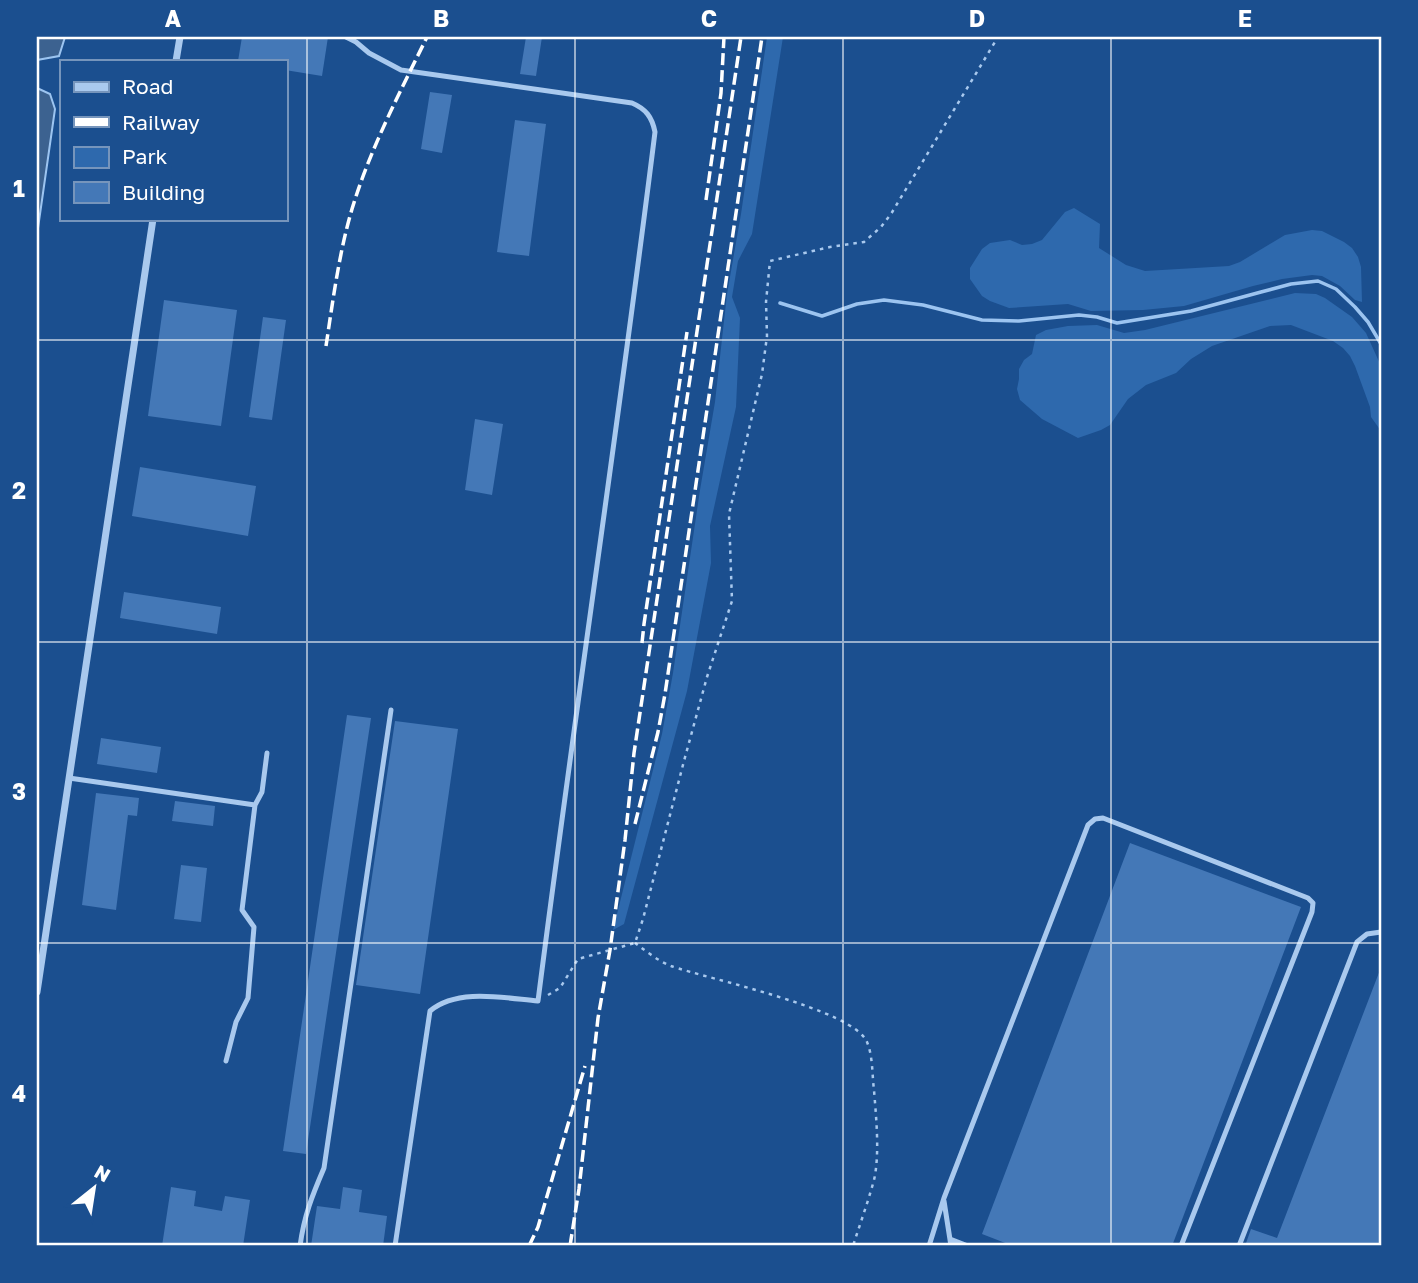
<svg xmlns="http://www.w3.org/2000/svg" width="1418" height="1283" viewBox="0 0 1418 1283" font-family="'Golos Text',sans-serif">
  <rect width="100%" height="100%" fill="#1b4f8f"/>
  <path fill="#2e69ad" d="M767,37H783L752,234L738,261L732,297L740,318L736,407L710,526L711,563L687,691L624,924L613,930L662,734L673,673L700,490L715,402L727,294L741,214Z
    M1074,208L1100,224L1099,248L1126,265L1145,271L1229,266L1240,262L1285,235L1312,230L1322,231L1344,242L1352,248L1358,257L1361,267L1362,302L1355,300L1340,286L1322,276L1312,275L1282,279L1253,286L1184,306L1143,310L1091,311L1068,304L1009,308L990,301L982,296L970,279V268L982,249L990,243L1010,240L1022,245L1032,244L1042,240L1065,212Z
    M1295,293L1316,294L1325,298L1352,317L1366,333L1381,366V431L1371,417L1370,407L1355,366L1350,356L1343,348L1333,341L1291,325L1270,326L1212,346L1191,359L1176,373L1146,385L1128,399L1110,425L1101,430L1078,438L1042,419L1020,400L1017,389L1019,379V369L1024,360L1032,354L1036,335L1046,330L1068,326L1097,325L1124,333L1145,330Z"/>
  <path fill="#3c6290" stroke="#9cc4f0" stroke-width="2" d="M37,37H65L59,56L37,60Z
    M37,88L50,94L55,109L37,235Z"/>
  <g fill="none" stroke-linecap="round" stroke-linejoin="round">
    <path stroke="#9cc4f0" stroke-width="3.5" d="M780,303L822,316L857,304L884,300L923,305L982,320L1019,321L1079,315L1097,317L1117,323L1191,311L1261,292L1291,284L1318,281L1336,289L1355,307L1368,322L1381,344"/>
  </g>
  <path fill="#4478b7" d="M242,37H328L322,76L285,70V61H238Z
    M526,37H542L536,76L520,74Z
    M430,92L452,95L442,153L421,149Z
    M515,120L546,124L529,256L497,252Z
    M164,300L237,310L221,426L148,416Z
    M263,317L286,320L272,420L249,417Z
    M475,419L503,424L492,495L465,490Z
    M140,467L256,486L248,536L132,516Z
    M124,592L221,607L217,634L120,618Z
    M347,715L371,718L306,1154L283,1151Z
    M395,721L458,729L420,994L356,985Z
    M101,738L161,747L157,773L97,764Z
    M96,793L139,798L137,816L128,815L116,910L82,905Z
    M175,801L215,806L213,826L172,821Z
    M1130,843L1301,907L1172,1246H1013L982,1234Z
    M181,865L207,868L201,922L174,919Z
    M1380,970L1381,1246H1245L1251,1229L1277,1238Z
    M171,1187L196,1191L194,1206L222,1211L225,1196L250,1200L243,1246H162Z
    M343,1187L362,1190L359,1212L387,1216L383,1246H311L317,1206L340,1209Z"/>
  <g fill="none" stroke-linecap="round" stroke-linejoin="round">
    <path stroke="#a9c9ee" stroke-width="2.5" stroke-dasharray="3.5 5" stroke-linecap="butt" d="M635,943C646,951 658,961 671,966C708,979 853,1009 867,1042C873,1056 872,1075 874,1090C876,1116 880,1154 874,1180C868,1202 860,1224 853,1246
      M548,995L560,988L578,959L635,943L643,919L684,761L707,677L732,601L729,514L762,374L767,336L766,302L770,261L830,247L864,242L881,227L891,214L998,37"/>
    <path stroke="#a9c9ee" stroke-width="5" d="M346,37L356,42L369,53L401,70L632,103C646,109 652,117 655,132C619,422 575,711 538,1001C504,998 457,988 430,1011L395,1246
      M69,778L255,805
      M226,1061L236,1022L248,998L254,927L242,910L255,805L262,792L267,753
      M944,1201L951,1246
      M950,1239L968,1246
      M300,1246C304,1216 312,1196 324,1168L391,710
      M929,1246L944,1198L1088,825L1095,819L1103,818L1308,898L1313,903L1312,912L1181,1246
      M1239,1246L1357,942L1367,934L1381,932"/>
    <path stroke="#a9c9ee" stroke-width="7" d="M176,61L180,37
      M37,992L153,219"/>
    <path stroke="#fff" stroke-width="3.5" stroke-dasharray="12 5" stroke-linecap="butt" d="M706,200L721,93L724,37
      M326,346C333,300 339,253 352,209C370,149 400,92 427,37
      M642,643L644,624L687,332
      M635,824L658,732L665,694L762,37
      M529,1246L538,1227L585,1066
      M570,1246L579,1189L598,1018L610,950L625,840L634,753L741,37"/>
  </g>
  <path fill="none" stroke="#fff" stroke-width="2" stroke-opacity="0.55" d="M307,37V1246M575,37V1246M843,37V1246M1111,37V1246M37,340H1381M37,642H1381M37,943H1381"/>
  <rect width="1418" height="1283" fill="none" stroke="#1b4f8f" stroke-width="77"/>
  <rect x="60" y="60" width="228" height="161" fill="#1b4f8f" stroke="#7695bc" stroke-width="2"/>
  <rect x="74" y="82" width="35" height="10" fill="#a9c9ee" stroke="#7695bc" stroke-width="2"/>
  <text x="122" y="94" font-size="21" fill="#ffffff">Road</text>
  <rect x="74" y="117" width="35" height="10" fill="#ffffff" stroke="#7695bc" stroke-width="2"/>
  <text x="122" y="130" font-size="21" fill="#ffffff">Railway</text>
  <rect x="74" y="147" width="35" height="21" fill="#2e69ad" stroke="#7695bc" stroke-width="2"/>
  <text x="122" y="164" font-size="21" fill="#ffffff">Park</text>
  <rect x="74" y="182" width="35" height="21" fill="#4478b7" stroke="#7695bc" stroke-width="2"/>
  <text x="122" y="200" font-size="21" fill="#ffffff">Building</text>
  <g transform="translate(94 1188) rotate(30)" stroke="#1b4f8f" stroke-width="5" paint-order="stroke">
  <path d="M0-5L12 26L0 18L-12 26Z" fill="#ffffff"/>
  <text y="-10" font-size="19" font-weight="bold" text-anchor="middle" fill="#ffffff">N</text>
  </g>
  <rect x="38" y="38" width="1342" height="1206" fill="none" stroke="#fff" stroke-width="2.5"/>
  <g font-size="23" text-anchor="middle" font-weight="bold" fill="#fff">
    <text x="173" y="27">A</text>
    <text x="441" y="27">B</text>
    <text x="709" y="27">C</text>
    <text x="977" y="27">D</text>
    <text x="1245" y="27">E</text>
    <text x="19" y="197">1</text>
    <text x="19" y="499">2</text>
    <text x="19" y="800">3</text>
    <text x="19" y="1102">4</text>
  </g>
</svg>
